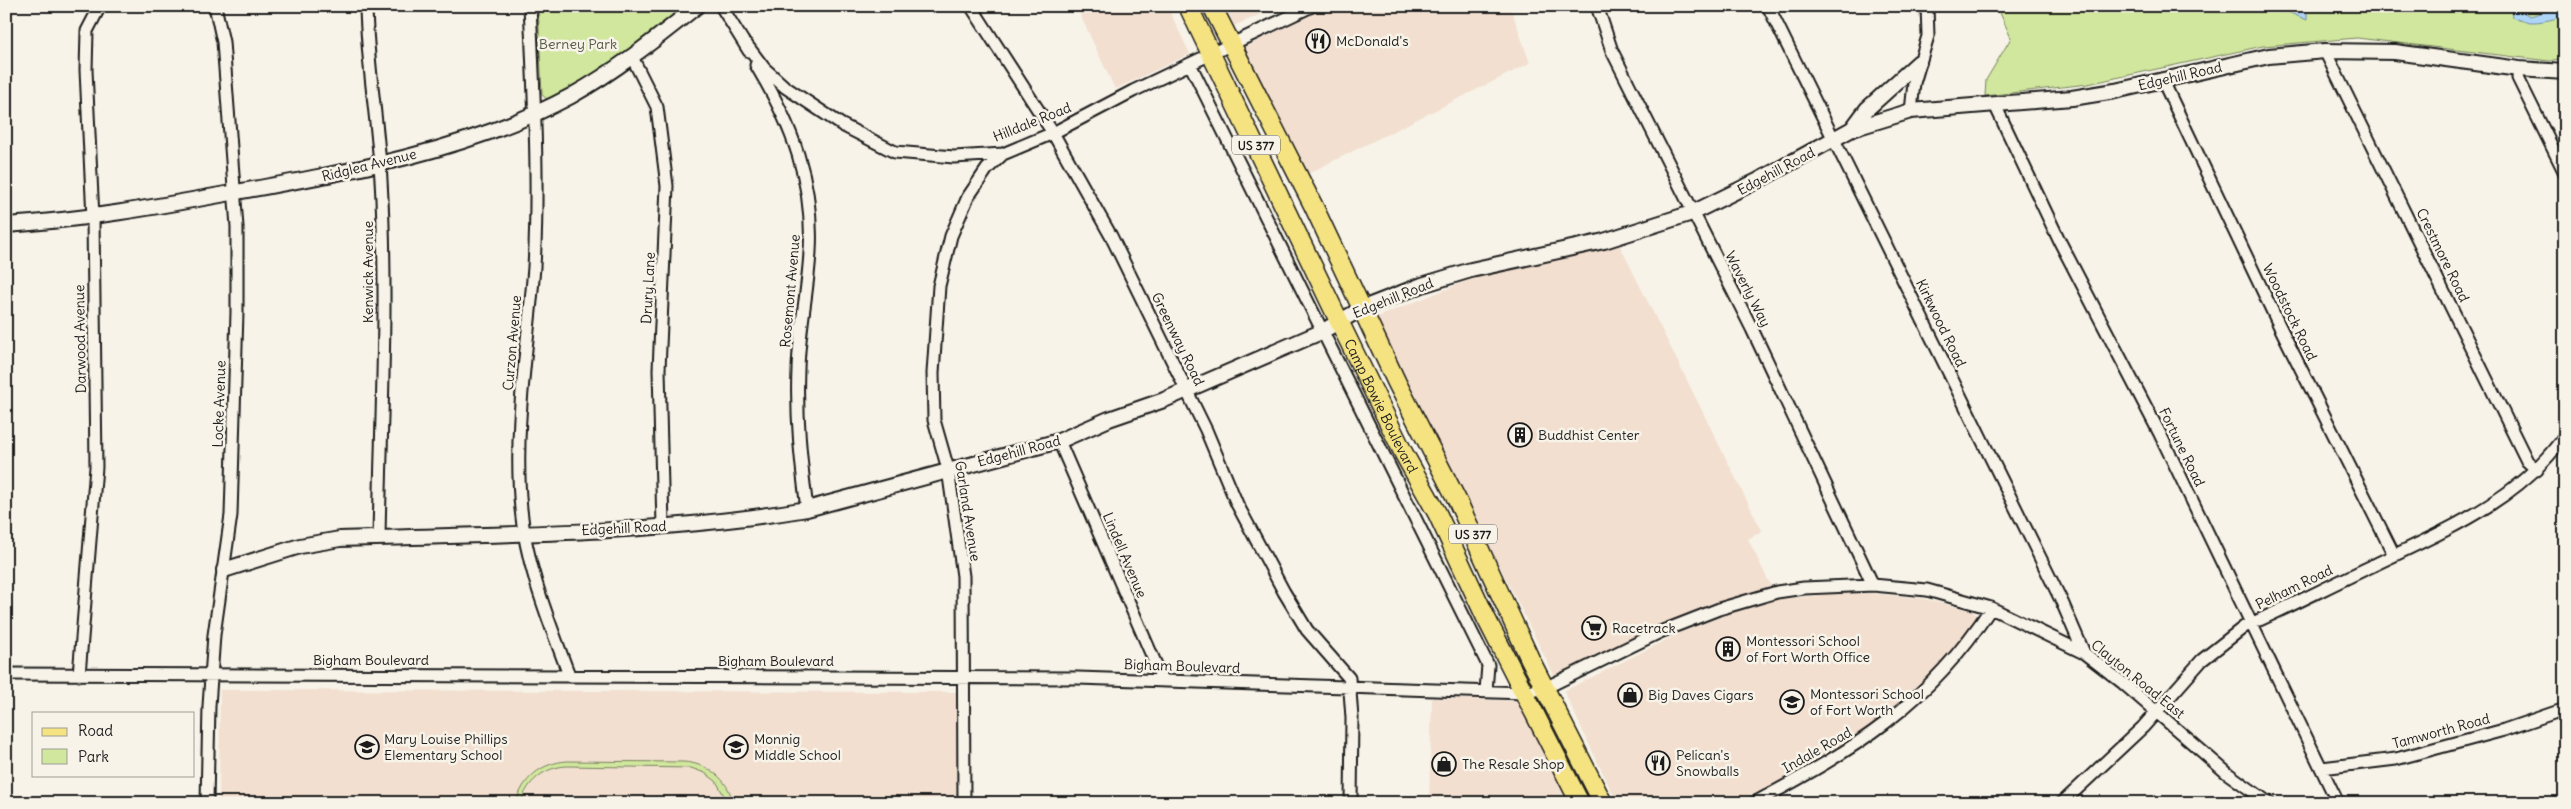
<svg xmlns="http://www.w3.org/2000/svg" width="2571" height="809" viewBox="0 0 2571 809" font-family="Delius,sans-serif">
  <rect width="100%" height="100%" fill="#f7f3e8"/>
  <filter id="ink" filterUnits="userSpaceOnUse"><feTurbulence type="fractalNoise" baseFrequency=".02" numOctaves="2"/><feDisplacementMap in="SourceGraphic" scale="10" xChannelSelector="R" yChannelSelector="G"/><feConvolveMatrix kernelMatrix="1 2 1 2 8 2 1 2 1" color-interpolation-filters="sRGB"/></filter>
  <g filter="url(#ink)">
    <path fill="#f2dfd0" d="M1076,6H1167L1190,54L1115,89Z
      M1225,6H1279L1234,26Z
      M1328,6H1510L1530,63L1305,175L1243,48Z
      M1619,244L1762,531L1748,539L1771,586L1686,615L1554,675L1375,318L1474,278Z
      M1856,592L1920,598L1973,611L1978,617L1950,657L1911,695L1877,723L1799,773L1743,803H1617L1564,691L1684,631L1743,608L1777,599Z
      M220,690L958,692L957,803H219Z
      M1432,698L1518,701L1571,803H1429Z"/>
    <path fill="#d0e79d" stroke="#76825c" d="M538,6H689L568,93L548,100L542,95Z
      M1997,6H2565V60L2549,61L2357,38L2263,46L2088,84L1985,96L1986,80L2011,38Z
      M567,761L684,762C708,764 728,778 733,803H728L716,781L705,773L691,768L567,766C545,767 527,781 521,803H516C523,778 541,763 567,761Z"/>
    <path fill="#aed5f8" stroke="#748ba0" d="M2273,6H2294L2298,9L2307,7V20Z
      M2511,6H2519L2523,12L2530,16L2565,6V16C2546,21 2529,26 2512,17Z"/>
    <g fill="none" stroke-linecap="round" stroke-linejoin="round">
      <g stroke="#1c1c1c" stroke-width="15">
        <path id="minor" d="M366,6C367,65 378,122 381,180C388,299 381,419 379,538
          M530,6C534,93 539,180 534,267C528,347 513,428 521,509C526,566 549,621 569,675
          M721,6L749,51
          M971,6L1053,133L1111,236L1206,430L1237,504L1284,592L1307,630L1349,678L1352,718L1351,803
          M1597,6L1612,51L1752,329L1873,585
          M1768,6L2062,602L2084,653
          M746,44L764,68L785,87L842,125L895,152L954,157L1003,154L1053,133L1133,91L1312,6
          M2325,51L2527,461L2537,470
          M632,57L657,107L667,186L659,370L663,526
          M1190,64L1488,665L1486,691
          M756,65C792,125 814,181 810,252C808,291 799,330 798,369C796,417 801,462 807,509
          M2519,69L2518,78L2565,173
          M2162,79L2279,325L2394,555
          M1995,105L2060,242L2160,434L2338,803
          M1911,111L1914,83L1928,36L1927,6
          M1059,441L1163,681
          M6,674L1078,678L1524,693L1545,688L1660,632L1719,609L1777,592L1804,588L1873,585L1927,590L1991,608L2084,653L2123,683L2227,773L2269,803
          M79,675L96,467L93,218L86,70L87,31L100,6
          M2322,768L2396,759L2504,730L2565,709
          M207,803L209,706L214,635L231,515L237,312V227L223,42L215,6
          M964,803L963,576L948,469L934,420L933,373L939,286L951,236L968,197L987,169L1003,154
          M1754,803C1855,749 1927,706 1991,608
          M2062,803L2143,727L2202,660L2244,627C2287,608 2329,586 2372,566C2442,532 2519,501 2565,435"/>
      </g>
      <g stroke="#1c1c1c" stroke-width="18">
        <path id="tertiary" d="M1852,129L1867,109L1919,62
          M6,225C83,220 155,207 231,193C343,173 469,151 571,96C616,71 657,38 697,6
          M224,570L300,546L340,539C496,534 653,535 807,509L1059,441L1109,419L1164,400L1321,332L1363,308L1422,285L1471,270L1604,241L1692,213L1759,180L1852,129L1911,111L2072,98L2115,91L2269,56L2325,51L2395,52L2519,69L2565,72"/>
      </g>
      <g stroke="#1c1c1c" stroke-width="21">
        <g id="primary">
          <path id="s1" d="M1188,6L1339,321L1404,454L1437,513L1486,618L1580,803"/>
          <path d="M1212,6L1313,205L1397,383L1458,502L1530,659L1603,803"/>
        </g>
      </g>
      <use href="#minor" stroke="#f7f3e8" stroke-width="11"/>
      <use href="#tertiary" stroke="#f7f3e8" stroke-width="14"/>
      <use href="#primary" stroke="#f5e382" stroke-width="18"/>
    </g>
  </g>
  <defs>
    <g id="restaurant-ring" transform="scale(1.25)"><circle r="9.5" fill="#f7f3e8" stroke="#1c1c1c" stroke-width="1.5"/><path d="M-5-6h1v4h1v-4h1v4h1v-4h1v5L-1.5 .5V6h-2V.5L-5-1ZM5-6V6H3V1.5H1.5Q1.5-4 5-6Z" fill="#1c1c1c"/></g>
    <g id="building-ring" transform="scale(1.25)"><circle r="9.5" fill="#f7f3e8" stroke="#1c1c1c" stroke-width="1.5"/><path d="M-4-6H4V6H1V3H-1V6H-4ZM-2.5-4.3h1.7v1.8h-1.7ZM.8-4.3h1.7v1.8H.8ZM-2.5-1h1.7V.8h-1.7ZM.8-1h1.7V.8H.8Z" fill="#1c1c1c"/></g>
    <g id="supermarket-ring" transform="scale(1.25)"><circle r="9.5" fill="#f7f3e8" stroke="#1c1c1c" stroke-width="1.5"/><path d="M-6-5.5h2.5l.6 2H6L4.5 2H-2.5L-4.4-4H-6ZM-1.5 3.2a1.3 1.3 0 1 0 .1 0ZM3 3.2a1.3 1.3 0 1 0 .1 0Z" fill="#1c1c1c"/></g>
    <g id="shop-ring" transform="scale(1.25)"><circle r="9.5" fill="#f7f3e8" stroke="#1c1c1c" stroke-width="1.5"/><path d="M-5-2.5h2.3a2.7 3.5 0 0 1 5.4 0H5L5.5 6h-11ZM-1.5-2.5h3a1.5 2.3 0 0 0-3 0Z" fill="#1c1c1c"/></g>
    <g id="school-ring" transform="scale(1.25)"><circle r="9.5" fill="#f7f3e8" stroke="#1c1c1c" stroke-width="1.5"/><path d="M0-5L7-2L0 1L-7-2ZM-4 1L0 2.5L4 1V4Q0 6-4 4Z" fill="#1c1c1c"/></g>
  </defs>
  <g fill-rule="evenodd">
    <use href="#restaurant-ring" x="1318" y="41"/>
    <use href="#building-ring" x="1520" y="435"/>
    <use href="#supermarket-ring" x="1594" y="628"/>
    <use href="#building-ring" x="1728" y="649"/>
    <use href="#shop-ring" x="1630" y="695"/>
    <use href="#school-ring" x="1792" y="702"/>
    <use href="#school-ring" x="367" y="747"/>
    <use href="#school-ring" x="736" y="747"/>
    <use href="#restaurant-ring" x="1658" y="763"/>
    <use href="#shop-ring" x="1444" y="764"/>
  </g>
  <g text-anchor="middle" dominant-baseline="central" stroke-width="5" stroke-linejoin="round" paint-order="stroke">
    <g fill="#f7f3e8" stroke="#5e5c59" stroke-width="1">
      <rect x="1232" y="135.5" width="48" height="19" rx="4"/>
      <rect x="1449" y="524.5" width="48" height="19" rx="4"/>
    </g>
    <g font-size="12" font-weight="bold" fill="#1c1c1c">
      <text x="1256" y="145">US 377</text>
      <text x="1473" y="534">US 377</text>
    </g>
    <g font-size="14" fill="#1c1c1c" stroke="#f7f3e8" text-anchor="start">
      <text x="1336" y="41">McDonald's</text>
      <text x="1538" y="435">Buddhist Center</text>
      <text x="1612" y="628">Racetrack</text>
      <text x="1746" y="641">Montessori School<tspan x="1746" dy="16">of Fort Worth Office</tspan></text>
      <text x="1810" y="694">Montessori School<tspan x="1810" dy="16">of Fort Worth</tspan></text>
      <text x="1648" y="695">Big Daves Cigars</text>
      <text x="384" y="739">Mary Louise Phillips<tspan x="384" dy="16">Elementary School</tspan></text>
      <text x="754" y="739">Monnig<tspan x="754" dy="16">Middle School</tspan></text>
      <text x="1676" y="755">Pelican's<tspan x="1676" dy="16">Snowballs</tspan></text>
      <text x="1462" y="764">The Resale Shop</text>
    </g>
    <g font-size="14" fill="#525943" stroke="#f7f3e8">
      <text x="578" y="44">Berney Park</text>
    </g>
    <g font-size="14" fill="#1c1c1c" stroke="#f7f3e8">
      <text transform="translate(2180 76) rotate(-13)">Edgehill Road</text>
      <text transform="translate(1032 122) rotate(-22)">Hilldale Road</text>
      <text transform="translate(369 165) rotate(-14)">Ridglea Avenue</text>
      <text transform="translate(1776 171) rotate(-28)">Edgehill Road</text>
      <text transform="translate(2443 255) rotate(64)">Crestmore Road</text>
      <text transform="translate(368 272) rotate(-90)">Kenwick Avenue</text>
      <text transform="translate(648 288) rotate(-87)">Drury Lane</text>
      <text transform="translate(1748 289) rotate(63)">Waverly Way</text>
      <text transform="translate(790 291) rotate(-85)">Rosemont Avenue</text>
      <text transform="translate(1393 298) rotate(-22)">Edgehill Road</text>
      <text transform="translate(2290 312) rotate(64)">Woodstock Road</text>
      <text transform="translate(1941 323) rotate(64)">Kirkwood Road</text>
      <text transform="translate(80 339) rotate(-91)">Darwood Avenue</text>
      <text transform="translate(1178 339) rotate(64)">Greenway Road</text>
      <text transform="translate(512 343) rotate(-85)">Curzon Avenue</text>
      <text transform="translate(219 404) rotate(-88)">Locke Avenue</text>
      <text stroke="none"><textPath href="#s1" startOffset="444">Camp Bowie Boulevard</textPath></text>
      <text transform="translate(2182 447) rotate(64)">Fortune Road</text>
      <text transform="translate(1019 451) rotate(-15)">Edgehill Road</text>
      <text transform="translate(968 511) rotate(81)">Garland Avenue</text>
      <text transform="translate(624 528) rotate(-3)">Edgehill Road</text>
      <text transform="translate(1125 555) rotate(67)">Lindell Avenue</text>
      <text transform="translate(2294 587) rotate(-26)">Pelham Road</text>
      <text x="371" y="660">Bigham Boulevard</text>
      <text x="776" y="661">Bigham Boulevard</text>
      <text transform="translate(1182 666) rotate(2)">Bigham Boulevard</text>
      <text transform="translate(2138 679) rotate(39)">Clayton Road East</text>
      <text transform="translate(2441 731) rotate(-15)">Tamworth Road</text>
      <text transform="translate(1817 750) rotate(-30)">Indale Road</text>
    </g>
  </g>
  <rect width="2571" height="809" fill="none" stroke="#f7f3e8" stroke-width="25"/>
  <rect x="12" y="12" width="2546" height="784" fill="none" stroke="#1c1c1c" stroke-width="2" filter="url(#ink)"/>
  <rect x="32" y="712" width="162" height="65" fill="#f7f3e8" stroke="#9f9d96"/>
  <rect x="42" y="728" width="25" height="8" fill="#f5e382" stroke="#9f9d96"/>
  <text x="78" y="736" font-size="15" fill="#1c1c1c">Road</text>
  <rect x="42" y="749" width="25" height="15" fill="#d0e79d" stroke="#9f9d96"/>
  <text x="78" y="762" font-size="15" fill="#1c1c1c">Park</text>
</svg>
